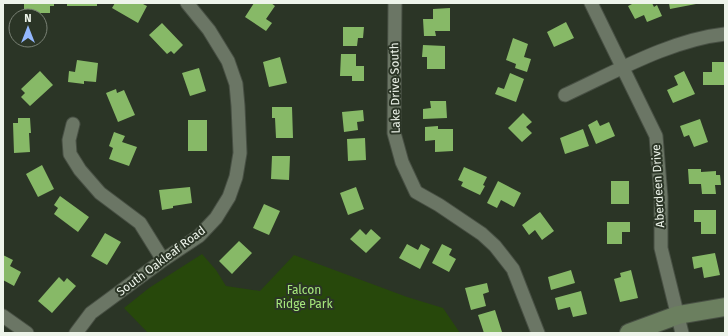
<svg xmlns="http://www.w3.org/2000/svg" width="728" height="336" viewBox="0 0 728 336" font-family="'Fira Sans',sans-serif">
  <rect width="100%" height="100%" fill="#2b3526"/>
  <path fill="#27480b" d="M202,254L216,270L226,286L260,291L294,255L407,297L443,308L460,333H148L124,308L149,288Z"/>
  <path fill="#87b967" d="M24,3H54V6H50V13H24Z
    M67,3H97V6H67Z
    M115,3H141L147,6L138,23L112,8Z
    M254,3H271L275,6L266,19L272,23L266,31L245,17Z
    M634,3H652L654,7L657,5L662,16L647,22L644,15L635,19L628,6Z
    M669,3H696V4L670,9Z
    M450,8V31H435L436,36H424L423,19H433V9Z
    M566,22L574,38L554,47L547,32Z
    M162,23L183,45L174,54L171,51L167,54L149,35Z
    M343,27H364L363,38H358L357,46H343Z
    M513,38L528,44L524,57L531,59L527,72L515,68L516,64L506,60Z
    M423,45L445,46V69H427V57H422Z
    M341,54H356V66H364V81H352V76H340Z
    M280,57L287,83L269,87L263,62Z
    M77,60L98,63L96,82L84,81V84L68,82L69,71L75,72Z
    M712,62H724L725,85H703V72H712Z
    M199,68L206,91L190,96L182,73Z
    M40,71L53,85L30,106L21,97L25,93L21,89Z
    M684,71L695,94L673,103L667,90L678,85L674,76Z
    M510,73L524,79L516,102L495,94L498,87L504,89Z
    M116,89L117,93L124,90L135,115L118,122L106,93Z
    M430,101H446L447,118L423,119V109L431,108Z
    M272,107H292L293,138H276L275,118H272Z
    M363,110L364,121L357,122L358,130L344,132L342,112Z
    M523,113L532,122L526,127L532,133L522,142L508,128Z
    M18,118H30L31,133H29L30,152L14,153L13,123H18Z
    M700,119L708,142L694,147L689,135L684,137L680,126Z
    M188,120H207V151H188Z
    M597,120L600,126L609,122L615,136L596,144L588,125Z
    M438,126V129H453V151L435,152V140L425,141V127Z
    M583,129L589,146L565,154L560,138Z
    M114,132L125,136L122,142L137,147L129,166L109,159L113,148L109,146Z
    M365,138L366,160L348,161L347,139Z
    M272,156H290L289,180L271,179Z
    M42,165L54,189L38,197L26,174Z
    M464,167L487,177L483,185L485,186L480,195L461,186L463,182L458,180Z
    M688,169H701V172L716,171V175H720L721,185H715L716,194H702L701,184H689Z
    M498,181L521,193L514,207L501,200L497,208L487,203Z
    M611,181H629V204H611Z
    M190,187L192,203L173,206V208L162,210L159,190Z
    M356,187L364,209L348,215L340,193Z
    M60,196L89,217L78,232L54,214L58,208L54,205Z
    M264,204L280,211L269,235L253,228Z
    M694,210H716V234H701V222H694Z
    M540,212L554,231L542,240L535,230L529,235L522,225Z
    M607,222H630V232H622V244H607Z
    M360,229L366,235L371,229L381,238L366,253L350,239Z
    M105,233L121,242L107,265L91,256Z
    M239,241L252,253L232,274L219,261Z
    M407,244L418,250L421,244L430,249L420,269L399,258Z
    M442,244L452,249L449,255L456,259L449,272L432,263Z
    M715,253L720,275L704,278L702,267L694,269L692,257Z
    M3,255L13,260L10,266L21,272L14,286L3,280Z
    M571,270L575,283L551,290L548,277Z
    M631,270L638,298L620,302L614,279L621,277L620,273Z
    M59,277L64,282L67,278L76,286L52,313L38,301Z
    M487,283L489,292L483,294L486,306L471,310L465,288Z
    M581,291L587,314L573,317L570,307L558,310L555,298Z
    M495,310L502,332L484,333L478,315Z"/>
  <g fill="none" stroke-linecap="round" stroke-linejoin="round">
    <g stroke="#485044" stroke-width="15">
      <path id="street" d="M395,3L394,133L402,162L416,192L439,205L482,234L495,246L513,269L538,333
        M591,3L656,136L661,197V248L682,333
        M565,95C615,72 670,40 725,34
        M73,124L69,140L70,154L80,170L100,193L140,223L163,260
        M3,316L27,333
        M76,333L91,313L163,260L199,236L216,218L229,197L236,177L240,153L238,106L236,84L228,61L209,30L187,3"/>
    </g>
    <g stroke="#485044" stroke-width="20">
      <path id="secondary" d="M629,333L678,315L725,307"/>
    </g>
    <use href="#street" stroke="#6b7665" stroke-width="13"/>
    <use href="#secondary" stroke="#6b7f5f" stroke-width="18"/>
  </g>
  <g text-anchor="middle" dominant-baseline="central" stroke-width="4" stroke-linejoin="round" paint-order="stroke">
    <g font-size="12" fill="#edf4ea" stroke="#2b3526">
      <text transform="translate(395 88) rotate(-91)">Lake Drive South</text>
      <text transform="translate(658 186) rotate(-93)">Aberdeen Drive</text>
      <text transform="translate(161 261) rotate(-37)">South Oakleaf Road</text>
    </g>
    <g font-size="12" fill="#a6e77c" stroke="#2b3526">
      <text x="304" y="290">Falcon<tspan x="304" dy="14">Ridge Park</tspan></text>
    </g>
  </g>
  <rect width="728" height="336" fill="none" stroke="#edf4ea" stroke-width="8"/>
  <g transform="translate(28 28)"><circle r="19" fill="#2b3526" stroke="#798174"/>
  <path d="M0-3L7 15L0 10L-7 15Z" fill="#93b7fd"/>
  <text y="-6" font-size="11" font-weight="bold" text-anchor="middle" fill="#edf4ea">N</text>
  </g>
</svg>
